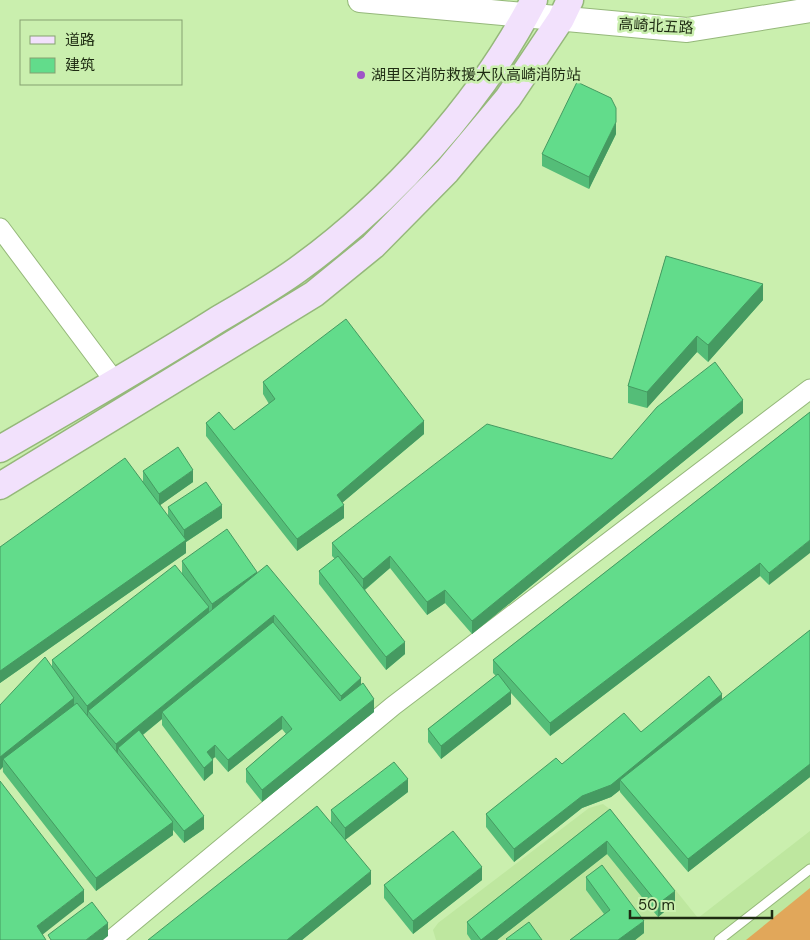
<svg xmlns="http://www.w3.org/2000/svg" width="810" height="940" viewBox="0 0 810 940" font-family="'DM Sans','Noto Sans SC',sans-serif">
  <rect width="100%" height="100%" fill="#caefae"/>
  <path fill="#bee79f" d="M603,804L611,810L698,918L810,831V940H436L433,930L438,923L589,808Z"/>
  <path fill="#e1a75a" d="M810,888V940H746Z"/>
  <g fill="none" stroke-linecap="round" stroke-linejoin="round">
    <g stroke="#95b87a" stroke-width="11">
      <path id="service" d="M719,940L810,869"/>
    </g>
    <g stroke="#95b87a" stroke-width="21">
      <path id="minor" d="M0,228L116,383
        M111,940L393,706L810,389"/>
    </g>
    <g stroke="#95b87a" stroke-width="26">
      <path id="tertiary" d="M360,0L687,30L810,10"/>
    </g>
    <g stroke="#95b87a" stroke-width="29">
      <path id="secondary" d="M0,449C73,407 146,365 217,320C244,304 272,288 297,270C391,202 480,104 534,0
        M0,486L314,294L373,246L447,171L508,98L561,19L570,0"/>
    </g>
    <use href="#service" stroke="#fff" stroke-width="9"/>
    <use href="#minor" stroke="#fff" stroke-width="19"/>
    <use href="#tertiary" stroke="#fff" stroke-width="24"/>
    <use href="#secondary" stroke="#f2e1fc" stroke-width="26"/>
  </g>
  <path fill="#54bd78" d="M616,134L589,189L542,166V154Z
    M666,256L763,300L708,362L697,352L647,408L628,403V386Z
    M263,382L424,434L342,503L344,518L297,551L206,436V423L234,430L269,404L263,394Z
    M810,412L769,585L760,576L550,736L511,693V704L441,759L428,742V729L496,676L493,673V660Z
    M743,413L472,634L445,603L427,615L390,568L365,590L405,654L386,670L319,584V571L335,559L332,556V543L612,459Z
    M143,471L193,482L160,505L168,517V507L222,518L186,542V553L0,683V547L143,482Z
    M182,561L257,573L361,684L374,712L262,802L246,782V769L286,734L282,729L228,772L215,757L212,759L213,773L204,781L162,725V719L143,735L204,829L184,843L173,830V835L96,891L3,772L0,705L52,668V660L182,574Z
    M810,630V777L688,872L620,792V790L611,797L582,808L514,862L486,827V814L562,764L722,700Z
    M408,792L345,840L371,884L302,940H148L331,823V810Z
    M610,809L675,903L658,917L607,854L497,940H471L467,934V922Z
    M586,877L644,933L635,940H570L604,914L586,890Z
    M482,880L413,934L384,898V885Z"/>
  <path fill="#459a61" d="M616,122V134L589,189V177Z
    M763,284V300L708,362V345Z
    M697,336V352L647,408V392Z
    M743,400V413L472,634V621Z
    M424,421V434L337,507V495Z
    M193,470V482L159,506V494Z
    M222,505V518L186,542V553L0,683V671L184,541V530Z
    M344,505V518L297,551V539Z
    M810,540V553L769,585V573Z
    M390,556V568L363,591V579Z
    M760,563V576L550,736V723Z
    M257,572V584L212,616V604Z
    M445,590V603L427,615V602Z
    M209,607V620L88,711V717L87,719V706Z
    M274,615V628L162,712V719L121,752L118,748V755L116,757V744Z
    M405,642V654L386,670V657Z
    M361,678V690L341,709V696Z
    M511,691V704L441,759V746Z
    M722,694V707L620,780V790L611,797L582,808L514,862V849L582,796Z
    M74,698V710L3,759V767L0,770V757Z
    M374,699V712L262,802V790Z
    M282,716V729L228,772V760Z
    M215,745V757L207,764V752Z
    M213,760V773L204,781V768Z
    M810,764V777L688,872V859Z
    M408,779V792L345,840V828Z
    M204,816V829L184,843V831Z
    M173,822V835L96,891V878Z
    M607,841V854L497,940H481Z
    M482,867V880L413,934V921Z
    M371,871V884L302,940H287Z
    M84,890V902L37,939V926Z
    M675,891V903L658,917V904Z
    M644,921V933L635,940H618Z
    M108,923V936L103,940H86Z"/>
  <path fill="#62dc8b" stroke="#459a61" d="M577,82L611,98L616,108V122L589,177L542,154Z
    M666,256L763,284L708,345L697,336L647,392L628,386Z
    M346,319L424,421L337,495L344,505L297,539L206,423L219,412L234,430L275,399L263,382Z
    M715,362L743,400L472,621L445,590L427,602L390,556L363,579L332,543L487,424L612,459L657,407Z
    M810,412V540L769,573L760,563L550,723L493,660Z
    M178,447L193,470L159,494L143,471Z
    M125,458L186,540L0,671V547Z
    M206,482L222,505L184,530L168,507Z
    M227,529L257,572L212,604L182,561Z
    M338,556L405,642L386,657L319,571Z
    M175,565L209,607L87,706L52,660Z
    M267,565L361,678L341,696L274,615L116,744L88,711Z
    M273,622L340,701L363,683L374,699L262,790L246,769L292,729L282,716L228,760L215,745L207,752L213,760L204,768L162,712Z
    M810,630V764L688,859L620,780Z
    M45,657L74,698L0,757V705Z
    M498,674L511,691L441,746L428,729Z
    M709,676L722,694L611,785L582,796L514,849L486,814L556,758L562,764L624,713L641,732Z
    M77,703L173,822L96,878L3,759Z
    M139,730L204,816L184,831L118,748Z
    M394,762L408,779L345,828L331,810Z
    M0,781L84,890L37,926L46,940H0Z
    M317,806L371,871L287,940H148Z
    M610,809L675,891L658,904L607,841L481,940L467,922Z
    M453,831L482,867L413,921L384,885Z
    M602,865L644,921L618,940H570L610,910L586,877Z
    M92,902L108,923L86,940H51L48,935Z
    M529,922L542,940H507L506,939Z"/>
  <circle fill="#9f54c7" stroke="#caefae" stroke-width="2" cx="361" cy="75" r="5"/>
  <g text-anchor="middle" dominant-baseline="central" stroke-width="5" stroke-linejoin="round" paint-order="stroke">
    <g font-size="15" fill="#1e2b12" stroke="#caefae">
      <text transform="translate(656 26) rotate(3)">高崎北五路</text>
    </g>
    <g font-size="15" fill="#1e2b12" stroke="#caefae" text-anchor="start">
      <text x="371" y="75">湖里区消防救援大队高崎消防站</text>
    </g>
  </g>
  <rect x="20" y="20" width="162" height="65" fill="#caefae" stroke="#85a170"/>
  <rect x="30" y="36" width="25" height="8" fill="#f2e1fc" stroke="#85a170"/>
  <text x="65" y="45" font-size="15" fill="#1e2b12">道路</text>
  <rect x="30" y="58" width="25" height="15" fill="#62dc8b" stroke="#85a170"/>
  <text x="65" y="70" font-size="15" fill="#1e2b12">建筑</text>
  <path d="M630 910v8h142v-8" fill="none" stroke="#1e2b12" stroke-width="2.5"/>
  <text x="638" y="910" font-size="15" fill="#1e2b12" stroke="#caefae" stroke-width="4" paint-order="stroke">50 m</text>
</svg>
